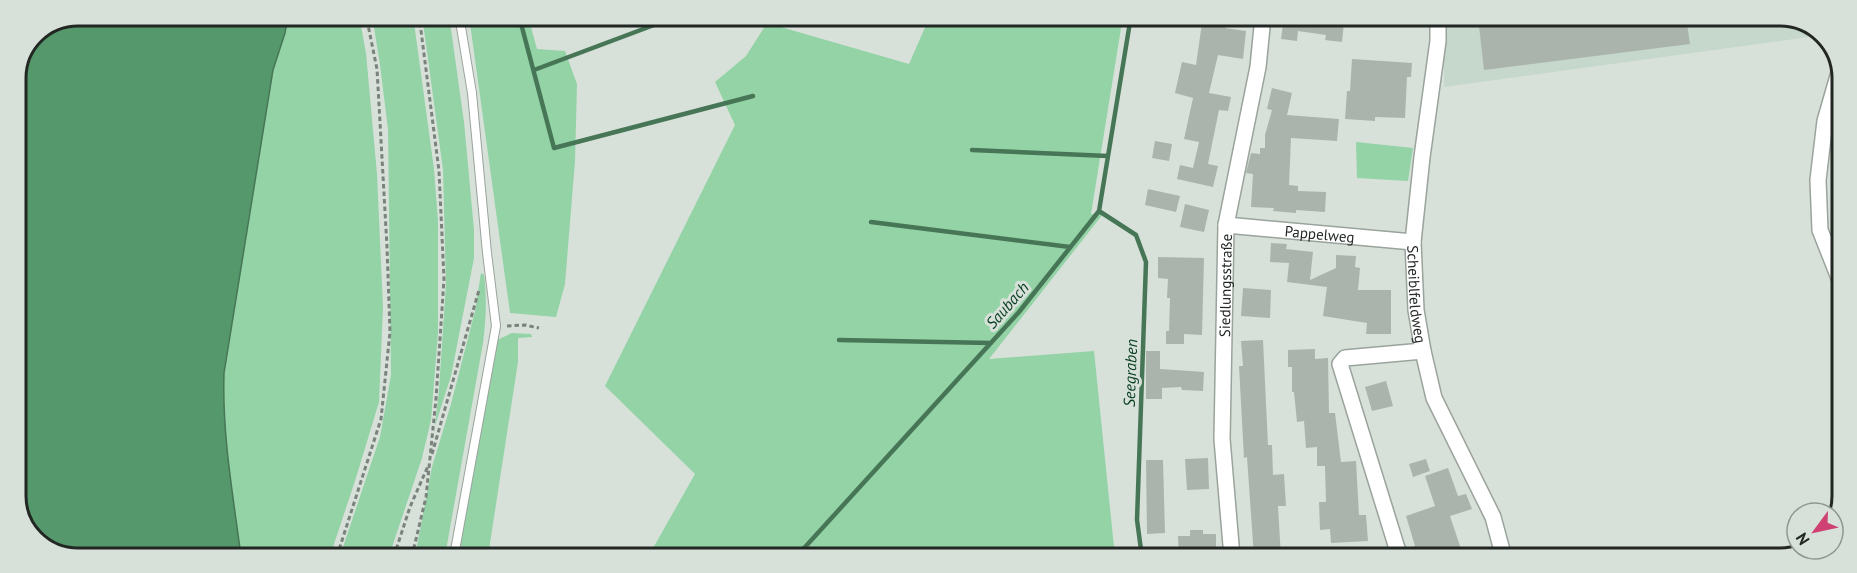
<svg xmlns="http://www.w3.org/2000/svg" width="1857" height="573" viewBox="0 0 1857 573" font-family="'PT Sans',sans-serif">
  <rect width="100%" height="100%" fill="#d7e1d9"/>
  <path fill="#c6d7cb" d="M1444,17H1796L1813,29L1809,37L1444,87Z"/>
  <path fill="#93d3a6" d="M288,15H359L366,53L377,174L383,307L379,402L355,481L330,556H241C233,495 222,435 224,373L273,70L285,33Z
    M372,15H413L434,169L438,221V333L431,420L422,458L389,556H340L380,437L391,375L388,129L380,65Z
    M422,15H449L464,122L474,230V258L451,376L435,426L439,389L446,284L443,170Z
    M469,16H528L537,49L565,51L577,84L575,161L565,284L556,317L510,313Z
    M930,16H1123L1091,214H1103L989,359L1094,351L1115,557H648L695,474L605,386L735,125L715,82L746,56L767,23L909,64Z
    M1356,142L1413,148L1408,181L1357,178Z
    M481,273L484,275C487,298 486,320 483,343L445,556H415L432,467L451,404L475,311Z
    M512,333L531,334L532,337L518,338V362L488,556H458L497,340Z"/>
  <path fill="#55986b" stroke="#467656" stroke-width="1.5" d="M78,15H288L285,33L273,70L224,373C222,435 233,495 241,556H61L30,536L15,500V77L34,33Z"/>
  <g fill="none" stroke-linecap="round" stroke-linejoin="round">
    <path stroke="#467656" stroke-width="4.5" d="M519,16L554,148L753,96
      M534,70L678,16
      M972,150L1108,156
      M1099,211L1136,235L1146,262L1137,520L1142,557
      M871,222L1070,247
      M839,340L991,343
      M796,557L1019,312L1099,211L1131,16"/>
  </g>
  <path fill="#aab4ad" d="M1203,16H1226L1225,28L1246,31L1243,59L1218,55L1209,93L1231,97L1228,111L1219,110L1208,164L1218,166L1213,187L1177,179L1180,165L1193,168L1199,142L1184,139L1193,98L1175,93L1182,62L1196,65Z
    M1284,17H1314V20L1344,23L1342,42L1325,40L1326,35L1298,31L1297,41L1281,39Z
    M1478,17H1686L1690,44L1484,70Z
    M1352,59L1412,63L1411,77H1407L1405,118L1375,117V121L1345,119L1347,91H1350Z
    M1272,88L1292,93L1287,115L1339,119L1337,141L1291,138L1289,185L1298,186V191L1326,192L1325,212L1296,210V213L1273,211L1274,208L1251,207L1253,174L1246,173L1251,153L1260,154V148H1265V135L1272,110L1267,109Z
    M1155,141L1172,144L1169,161L1152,158Z
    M1148,189L1180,196L1176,212L1145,205Z
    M1185,204L1209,210L1204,232L1180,227Z
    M1271,243L1287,244L1286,249L1313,252L1310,280L1336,268V255L1356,256L1355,267L1360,268L1358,290H1391V334H1366L1367,323L1323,316L1327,287L1287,282L1289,263L1270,262Z
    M1158,257L1204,258L1202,335L1184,334V344H1166V331H1169L1170,298H1167L1168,279L1158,278Z
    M1243,288L1271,290L1270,318L1241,316Z
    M1263,340L1268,445H1272L1273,475L1284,474L1286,506H1278L1281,557H1254L1247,457L1244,458L1239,366H1243L1241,341Z
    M1315,349V359L1328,358L1329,413H1335L1341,462L1356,461L1359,515H1366L1368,541L1331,543L1330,529L1320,530L1319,502H1326L1325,466H1317V447L1306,448L1304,421L1297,422L1294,392H1292V367H1288V350Z
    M1146,351H1160V369L1204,372L1203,391L1182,390L1181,387L1162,388V399H1146Z
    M1386,381L1393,406L1372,411L1365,387Z
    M1208,458L1209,489L1187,490L1185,459Z
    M1426,459L1430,471L1413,477L1409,464Z
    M1146,460H1163L1165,533L1147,534Z
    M1448,468L1458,496L1466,494L1472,509L1450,516L1461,549L1455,551L1456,553L1441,558H1411L1408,548L1415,546L1406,516L1435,506L1425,476Z
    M1190,530H1203V534H1216V556L1179,557L1178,536H1190Z"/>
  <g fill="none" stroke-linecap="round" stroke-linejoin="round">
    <g stroke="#9aa39c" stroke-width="10">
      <path id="service" d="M454,556L496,326L487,253L472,93L459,15"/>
    </g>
    <g stroke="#9aa39c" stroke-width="18">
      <g id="minor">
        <path id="s1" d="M1438,17V41L1422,157L1413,242L1416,310L1423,351L1434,398L1493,517L1504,558"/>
        <path d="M1840,69L1825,121L1818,180L1820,230L1841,283"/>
        <path id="s2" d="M1226,225L1413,242"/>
        <path id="s3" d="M1232,557L1222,439L1226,225L1258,67L1263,17"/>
        <path d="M1400,558L1340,364L1345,358L1423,351"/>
      </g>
    </g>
    <path stroke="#7b827d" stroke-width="3" stroke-dasharray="4.5 3" stroke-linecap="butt" d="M507,326L525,325L539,328
      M432,454L479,290
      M337,556L381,419L390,332L387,247L377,69L366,15
      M394,556L410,507L428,466
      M412,556L426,497L436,399L444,279L439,171L419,15"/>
    <use href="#service" stroke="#fff" stroke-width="8"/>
    <use href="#minor" stroke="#fff" stroke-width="15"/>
  </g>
  <g text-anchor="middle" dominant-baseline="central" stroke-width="6" stroke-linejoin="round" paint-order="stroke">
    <g font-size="15" fill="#232724" stroke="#d7e1d9">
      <text stroke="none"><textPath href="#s2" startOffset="94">Pappelweg</textPath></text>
      <text stroke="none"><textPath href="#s3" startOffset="272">Siedlungsstraße</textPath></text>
      <text stroke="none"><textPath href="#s1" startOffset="279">Scheiblfeldweg</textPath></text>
    </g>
    <g font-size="16" font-style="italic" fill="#083e20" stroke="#d7e1d9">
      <text transform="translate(1007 305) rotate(-49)">Saubach</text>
      <text transform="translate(1130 373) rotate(-88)">Seegraben</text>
    </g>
  </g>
  <path d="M0 0H1857V573H0ZM78 26H1780A52 52 0 0 1 1832 78V496A52 52 0 0 1 1780 548H78A52 52 0 0 1 26 496V78A52 52 0 0 1 78 26Z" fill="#d7e1d9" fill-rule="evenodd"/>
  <path fill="none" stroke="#232724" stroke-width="3" d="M78 26H1780A52 52 0 0 1 1832 78V496A52 52 0 0 1 1780 548H78A52 52 0 0 1 26 496V78A52 52 0 0 1 78 26Z"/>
  <g transform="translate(1815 531) rotate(237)"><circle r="28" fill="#d7e1d9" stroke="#8f9791" stroke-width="1.5"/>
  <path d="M0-4.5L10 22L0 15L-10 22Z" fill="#ce4172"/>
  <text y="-9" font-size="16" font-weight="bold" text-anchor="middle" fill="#232724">N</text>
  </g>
</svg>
